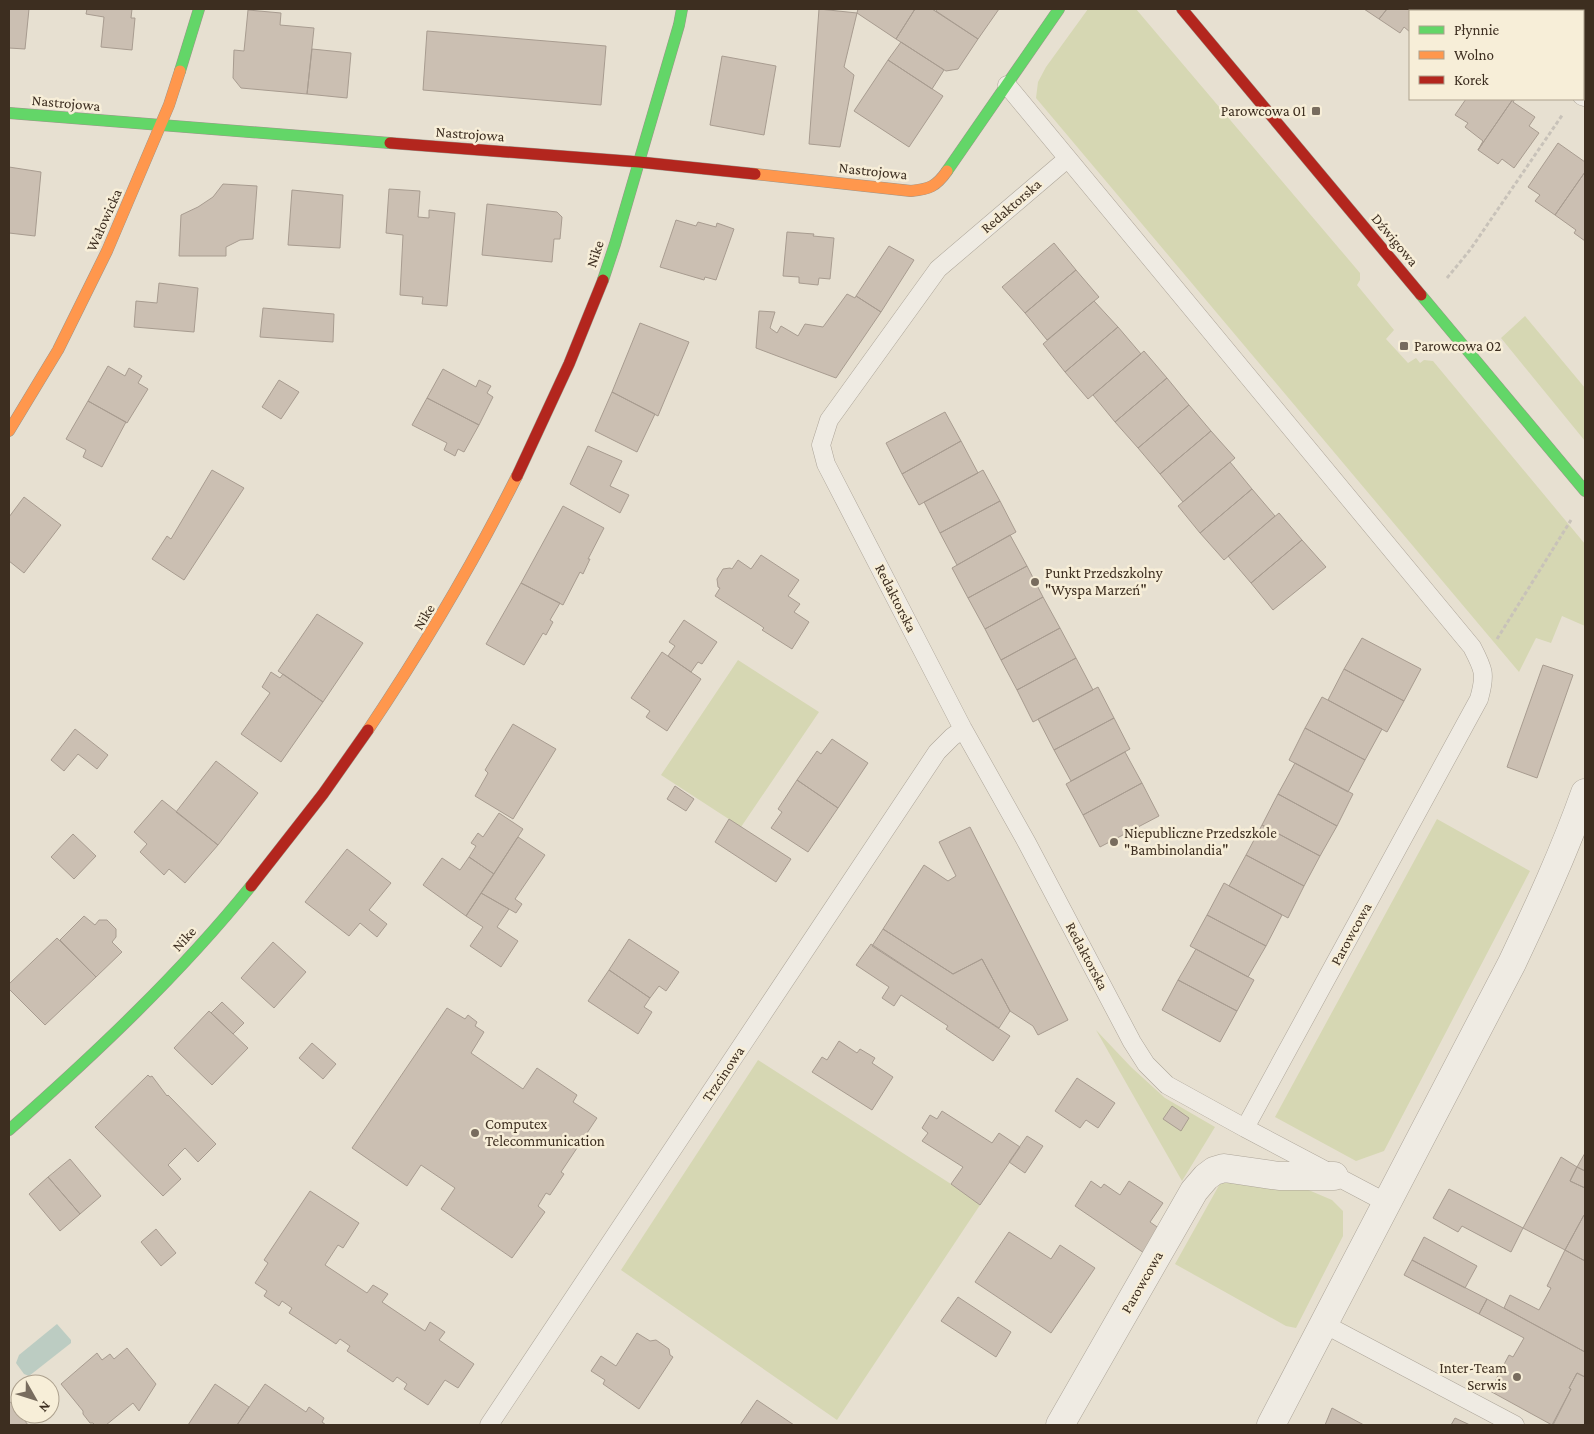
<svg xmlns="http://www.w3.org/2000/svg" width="1594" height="1434" viewBox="0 0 1594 1434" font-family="'Crimson Pro',serif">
  <rect width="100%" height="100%" fill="#e7e0d1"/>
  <path fill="#d6d7b3" d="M1088,9H1136L1360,273V280L1357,285L1394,330L1386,339L1408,363L1416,358L1420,363L1424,360L1433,361L1585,544V626L1562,616L1551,643L1536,638L1519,672L1036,98L1038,82L1046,67Z
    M1525,316L1585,388V441L1501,338Z
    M738,660L819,712L741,827L661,775Z
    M1437,819L1530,871L1384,1151L1356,1161L1275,1117Z
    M1096,1030L1131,1067L1165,1098L1215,1127L1182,1181Z
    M758,1060L951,1184L980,1205L837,1420L621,1270Z
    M1222,1180L1292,1183L1332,1200L1343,1211V1236L1296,1328L1286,1326L1175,1264Z"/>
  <path fill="#bcccc2" d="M57,1324L71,1340V1343L29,1376L24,1374L16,1363L19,1355Z"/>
  <path fill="#cbbfb2" stroke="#a89c90" d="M9,9H29L25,49L9,48Z
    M87,9H132L131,18H135L132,50L101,47L104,17L86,14Z
    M819,9L857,13L844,67L854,75L840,147L809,144Z
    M858,9H915L896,39L857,13Z
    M915,9H932L978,39L958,69L946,71L896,39Z
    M937,9H999L978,39L936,11Z
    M1364,9H1387L1379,19Z
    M1387,9H1434L1432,11H1410V32L1404,27L1400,33L1379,19Z
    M248,10L281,13L280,25L314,28L307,94L241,88L233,78L234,50L244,51Z
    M427,31L606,46L601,105L423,90Z
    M901,42L944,70L932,89L888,60Z
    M312,49L351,53L347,98L307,94Z
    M722,56L776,66L764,135L710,125Z
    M888,60L943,96L909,147L854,111Z
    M1466,99H1513L1478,150L1483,141L1465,127L1468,123L1455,115Z
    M1513,99H1515L1513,102L1535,117L1529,126L1539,133L1514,168L1502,159L1498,164L1478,150Z
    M1558,143L1585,162V172L1555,215L1535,201L1540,195L1528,187Z
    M9,167L41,172L35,236L9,233Z
    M1585,172V241L1574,233L1576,230L1555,215Z
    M223,184L257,186L253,239L240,240L226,247V256H179L181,215L198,207L213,197Z
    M389,189L420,191L418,217L429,218V210L455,213L447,306L422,304L423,297L400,295L403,235L386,233Z
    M292,190L343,195L340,248L288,245Z
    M487,204L557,212L562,217L560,239H554L552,262L482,255Z
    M676,220L696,226L698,222L716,227L717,223L734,229L716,280L705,277L704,280L660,267Z
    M787,232L814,234L813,236L834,238L830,279L819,278L818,285L799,283V277L783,276Z
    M1054,243L1076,270L1025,313L1002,287Z
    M889,246L914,260L881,312L856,296Z
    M1076,270L1099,297L1047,340L1025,313Z
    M159,283L198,288L194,332L134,327L136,301L157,303Z
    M847,294L855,298L856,296L881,312L836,378L756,348L759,311L775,312L770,328L777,333L781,326L798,336L805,324L823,327Z
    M1094,301L1118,327L1065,372L1043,344Z
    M263,308L334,314L333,342L260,337Z
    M640,323L689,342L658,416L612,392Z
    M1118,327L1141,354L1088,399L1065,372Z
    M1144,351L1167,378L1115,422L1093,395Z
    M108,366L125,376L129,368L142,376L138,383L148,389L127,423L88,401Z
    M443,369L476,387L479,380L491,386L487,393L493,397L479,425L427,398Z
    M1167,378L1189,405L1138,448L1115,422Z
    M279,380L299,392L281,419L262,407Z
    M612,392L655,414L637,452L595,431Z
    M427,398L479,425L464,452L458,449L455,456L444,450L447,443L412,425Z
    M88,401L126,422L102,467L83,457L86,450L66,439Z
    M1189,405L1211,431L1160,474L1138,448Z
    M945,412L961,441L902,474L886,443Z
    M1211,431L1235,458L1183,502L1160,474Z
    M961,441L978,473L919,505L902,474Z
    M588,446L622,461L610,486L629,495L620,513L570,484Z
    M1230,462L1252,489L1200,533L1178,506Z
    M212,470L244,488L184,580L152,559L167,536L171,539Z
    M983,470L1000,501L940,533L924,502Z
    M1252,489L1275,516L1224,560L1200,533Z
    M24,497L61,525L24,573L9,561V517Z
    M1000,501L1016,532L957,565L940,533Z
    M563,506L604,528L588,559H590L583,574L580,572L563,605L521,583Z
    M1279,513L1302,540L1251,583L1228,556Z
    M1010,535L1027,566L968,598L952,568Z
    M1302,540L1326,567L1273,610L1251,583Z
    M761,555L799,580L788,596L800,604L794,612L809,622L792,649L762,630L764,628L760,625L715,596L720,588L718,587L717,579L723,569L730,568L732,569L738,560L751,569Z
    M1027,566L1043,597L985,629L968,598Z
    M521,583L560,603L550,620L553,622L546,635L543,633L524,665L486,644Z
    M1043,597L1060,628L1001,660L985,629Z
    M317,614L363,643L323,702L278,671Z
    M684,620L717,642L702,664L698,662L691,672L668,656L675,646L669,642Z
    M1060,628L1076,658L1017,690L1001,660Z
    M1362,638L1421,669L1404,701L1344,669Z
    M662,652L701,679L667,731L646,717L650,711L631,698Z
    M1076,658L1093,690L1033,722L1017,690Z
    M1543,665L1573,675L1537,778L1507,767Z
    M1344,669L1404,701L1387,732L1328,700Z
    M271,672L280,678L283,674L323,702L281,762L241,734L270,693L262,687Z
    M1098,687L1114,718L1054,750L1038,719Z
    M1322,697L1382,729L1365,760L1305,728Z
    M1114,718L1130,749L1071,781L1054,750Z
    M513,724L556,749L513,819L475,796L488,773L485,770Z
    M1305,728L1365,760L1348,792L1289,760Z
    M75,729L108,755L97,769L78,754L64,771L51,760Z
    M832,739L868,763L838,808L797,780L817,751L821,754Z
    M1125,752L1142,783L1083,815L1066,784Z
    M216,761L258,793L218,845L176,812Z
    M1295,763L1353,794L1337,826L1278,794Z
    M797,780L838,808L808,852L771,828L782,812L778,809Z
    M1142,783L1159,816L1100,847L1083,815Z
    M675,786L694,799L686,811L667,799Z
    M1278,794L1337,826L1320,856L1262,825Z
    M162,800L218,845L185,883L169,869L164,875L140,852L147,844L134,832Z
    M499,813L523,829L494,874L469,857L476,846L471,843L478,833L483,837Z
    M729,819L791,859L776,882L715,842Z
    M1262,825L1320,856L1304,886L1246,855Z
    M970,827L1068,1020L1038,1035L1033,1026L1010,1011L982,959L953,974L883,929L924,865L948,881L956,876L939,842Z
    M73,834L96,856L74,879L51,857Z
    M518,837L545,855L515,899L522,904L516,913L481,893Z
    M347,849L391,883L369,910L387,924L377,937L360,923L349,936L305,902Z
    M1246,855L1304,886L1288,918L1229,886Z
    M469,857L494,874L466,916L423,885L442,858L460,870Z
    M1224,883L1282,915L1266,946L1207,915Z
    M481,893L509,909L497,927L518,941L501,967L470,946L483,927L466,916Z
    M1207,915L1266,946L1248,977L1190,946Z
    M84,916L95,925L99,920H107L116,929V937L112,942L122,952L96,977L60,940Z
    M883,929L953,974L982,959L1010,1011L999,1028L872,946Z
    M57,938L96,977L45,1025L9,989V984Z
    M629,939L679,972L666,991L659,986L650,998L609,970Z
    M273,942L306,972L274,1008L241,978Z
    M871,944L1010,1036L993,1061L946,1029L948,1026L901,995L894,1006L882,998L889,987L856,965Z
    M1196,949L1254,980L1237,1011L1178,980Z
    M609,970L650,998L644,1007L652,1012L638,1034L588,1001Z
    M1178,980L1237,1011L1220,1042L1162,1010Z
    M222,1002L244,1023L233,1034L211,1013Z
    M447,1008L465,1019L468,1015L477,1022L475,1026L484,1032L471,1053L523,1089L537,1068L577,1095L573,1102L597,1118L561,1172L564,1174L550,1195L546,1193L538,1206L545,1212L512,1258L441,1209L455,1188L421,1165L407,1186L352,1148Z
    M209,1011L248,1048L212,1085L174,1048Z
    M839,1041L857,1053L860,1049L875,1058L872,1063L893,1077L872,1110L812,1072L822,1057L827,1060Z
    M312,1043L336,1064L323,1079L299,1058Z
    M148,1075L150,1077L152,1076L167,1096L168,1095L216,1144L198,1162L185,1148L168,1165L181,1179L163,1196L95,1127Z
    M1077,1078L1115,1103L1098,1128L1086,1120L1080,1128L1055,1111Z
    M1172,1106L1189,1118L1181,1131L1163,1119Z
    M942,1111L992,1143L999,1133L1020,1147L980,1205L951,1184L963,1167L922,1141L928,1133L922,1128L930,1115L937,1119Z
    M1027,1136L1043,1146L1025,1173L1009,1162Z
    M1585,1153V1171L1577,1167Z
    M1561,1157L1577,1167L1570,1181L1585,1188V1216L1584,1215L1565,1250L1523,1228Z
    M70,1159L101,1196L80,1214L48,1177Z
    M1577,1167L1585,1171V1188L1570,1181Z
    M48,1177L80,1214L60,1231L29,1194Z
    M1091,1181L1101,1188L1104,1184L1120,1195L1129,1181L1163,1203L1150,1222L1160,1229L1144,1253L1075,1206Z
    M1449,1189L1523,1228L1511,1252L1462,1226L1458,1232L1433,1218Z
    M310,1191L359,1223L343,1248L338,1245L325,1265L367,1293L373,1285L388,1294L382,1302L425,1331L430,1322L445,1332L439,1340L474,1364L458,1388L445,1380L428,1405L404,1389L407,1384L397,1377L393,1382L347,1351L350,1346L340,1339L336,1344L289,1313L292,1308L282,1301L279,1306L264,1296L267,1291L255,1283L268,1263L264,1260Z
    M1584,1215L1585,1216V1261L1565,1250Z
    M156,1229L176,1253L161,1266L141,1242Z
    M1009,1232L1051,1259L1060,1245L1095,1268L1051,1333L975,1282Z
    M1424,1237L1477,1266L1465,1288L1412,1260Z
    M1565,1250L1585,1261V1352L1504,1308L1510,1295L1539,1310L1551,1288L1547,1286Z
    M1412,1260L1487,1299L1479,1314L1404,1275Z
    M958,1297L1011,1332L996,1357L941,1321Z
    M1487,1299L1585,1352V1377L1577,1373L1569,1388L1571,1389L1552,1425L1490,1391L1509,1355L1513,1357L1524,1338L1479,1314Z
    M637,1333L650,1341L656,1340L669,1349L670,1355L673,1357L639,1409L603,1384L605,1380L591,1371L601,1356L616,1366Z
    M127,1348L156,1384L139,1411L133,1403L106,1425H95L93,1423H90L83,1414V1411L61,1384L97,1353L102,1360L110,1354L114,1359Z
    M1577,1373L1585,1377V1425H1553L1571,1389L1569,1388Z
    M215,1384L249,1407L237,1425H188Z
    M265,1384L306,1412L309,1407L324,1418L322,1422L326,1425H237Z
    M757,1400L794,1425H740Z
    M11,1402L28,1425H9V1403Z
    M1332,1408L1364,1425H1325Z
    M1455,1418L1470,1425H1451Z"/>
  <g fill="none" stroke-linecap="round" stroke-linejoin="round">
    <g stroke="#ada599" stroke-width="19">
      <path id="lane" d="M1007,85L1472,647C1484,670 1486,674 1479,699L1245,1128L1387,1203
        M1067,159L938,269L829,420L821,445L826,464L963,729L1027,843L1132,1042L1146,1064L1167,1085L1245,1128
        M1324,1324L1515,1425
        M489,1425L937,752L952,737L963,729"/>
    </g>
    <g stroke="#ada599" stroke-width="29">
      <path id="street" d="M1564,9L1568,11
        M1583,51L1585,48
        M1583,89L1585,92
        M1060,1425L1194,1191L1206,1177L1214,1171L1224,1168L1279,1176H1334
        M1271,1425L1512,963C1539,906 1564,852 1585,793"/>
    </g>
    <g stroke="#9c958a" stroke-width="12">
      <path id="fast" d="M180,71L199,9
        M9,113L390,143
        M947,171L1059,9
        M603,280L615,244L679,25L682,9
        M1421,295L1585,491
        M9,1130C95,1054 179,975 251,886"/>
    </g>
    <g stroke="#9c958a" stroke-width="12">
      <path id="slow" d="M755,174L911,191C929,189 936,187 947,171
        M9,431L58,350L107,251L169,105L180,71
        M368,730C423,648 473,564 517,476"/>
    </g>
    <g stroke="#9c958a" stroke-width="12">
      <path id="jam" d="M1182,9L1421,295
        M390,143L639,162L755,174
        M517,476L569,364L603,280
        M251,886L323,794L368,730"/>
    </g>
    <path stroke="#c8c2b9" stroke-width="3" stroke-dasharray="4 2.5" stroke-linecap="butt" d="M1447,278L1470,250L1563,114
      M1497,639L1571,520"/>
    <use href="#lane" stroke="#efebe3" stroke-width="18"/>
    <use href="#street" stroke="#efebe3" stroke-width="28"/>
    <use href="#fast" stroke="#63d668" stroke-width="11"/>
    <use href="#slow" stroke="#ff974d" stroke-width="11"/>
    <use href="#jam" stroke="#b3261e" stroke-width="11"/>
  </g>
  <g fill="#786c5e" stroke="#f7eed8" stroke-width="2">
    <rect x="1311" y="106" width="10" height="10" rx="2.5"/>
    <rect x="1399" y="341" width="10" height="10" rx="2.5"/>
    <circle cx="1035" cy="582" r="5"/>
    <circle cx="1114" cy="842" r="5"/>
    <circle cx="475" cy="1133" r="5"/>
    <circle cx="1517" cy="1377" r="5"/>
  </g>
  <g text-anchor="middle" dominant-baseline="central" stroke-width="5" stroke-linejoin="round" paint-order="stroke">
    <g font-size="15" fill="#3d2e20" stroke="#f7eed8">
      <text transform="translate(66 103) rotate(5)">Nastrojowa</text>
      <text transform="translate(470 134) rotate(4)">Nastrojowa</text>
      <text transform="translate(873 171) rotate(6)">Nastrojowa</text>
      <text transform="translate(1011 206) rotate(-41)">Redaktorska</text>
      <text transform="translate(104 220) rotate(-66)">Wałowicka</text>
      <text transform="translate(1395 240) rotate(50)">Dźwigowa</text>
      <text transform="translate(595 254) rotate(-72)">Nike</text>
      <text transform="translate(896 598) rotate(63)">Redaktorska</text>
      <text transform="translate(424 617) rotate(-59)">Nike</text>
      <text transform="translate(1351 934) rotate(-61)">Parowcowa</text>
      <text transform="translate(184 939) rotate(-48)">Nike</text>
      <text transform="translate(1087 956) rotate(62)">Redaktorska</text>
      <text transform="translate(723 1074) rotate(-56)">Trzcinowa</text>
      <text transform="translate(1142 1282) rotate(-60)">Parowcowa</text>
    </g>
    <g font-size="15" fill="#3d2e20" stroke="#f7eed8" text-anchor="start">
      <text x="1306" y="111" text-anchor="end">Parowcowa 01</text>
      <text x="1414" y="346">Parowcowa 02</text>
      <text x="1045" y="573">Punkt Przedszkolny<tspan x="1045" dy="17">"Wyspa Marzeń"</tspan></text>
      <text x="1124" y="833">Niepubliczne Przedszkole<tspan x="1124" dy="17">"Bambinolandia"</tspan></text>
      <text x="485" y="1124">Computex<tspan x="485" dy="17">Telecommunication</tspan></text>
      <text x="1507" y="1368" text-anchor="end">Inter-Team<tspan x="1507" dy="17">Serwis</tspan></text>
    </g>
  </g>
  <rect width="1594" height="1434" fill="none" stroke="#3d2e20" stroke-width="20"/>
  <rect x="1409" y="10" width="175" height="90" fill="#f7eed8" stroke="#ada18e"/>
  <rect x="1419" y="26" width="25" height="8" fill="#63d668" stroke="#ada18e"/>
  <text x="1454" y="35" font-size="15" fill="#3d2e20">Płynnie</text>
  <rect x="1419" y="51" width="25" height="8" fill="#ff974d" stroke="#ada18e"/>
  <text x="1454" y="60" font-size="15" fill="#3d2e20">Wolno</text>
  <rect x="1419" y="76" width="25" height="8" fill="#b3261e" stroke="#ada18e"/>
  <text x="1454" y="85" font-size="15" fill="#3d2e20">Korek</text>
  <g transform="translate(35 1399) rotate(129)"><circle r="24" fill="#f7eed8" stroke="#ada18e"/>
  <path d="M0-4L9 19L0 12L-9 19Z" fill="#786c5e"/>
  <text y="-8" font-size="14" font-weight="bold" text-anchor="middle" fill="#3d2e20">N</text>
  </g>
</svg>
